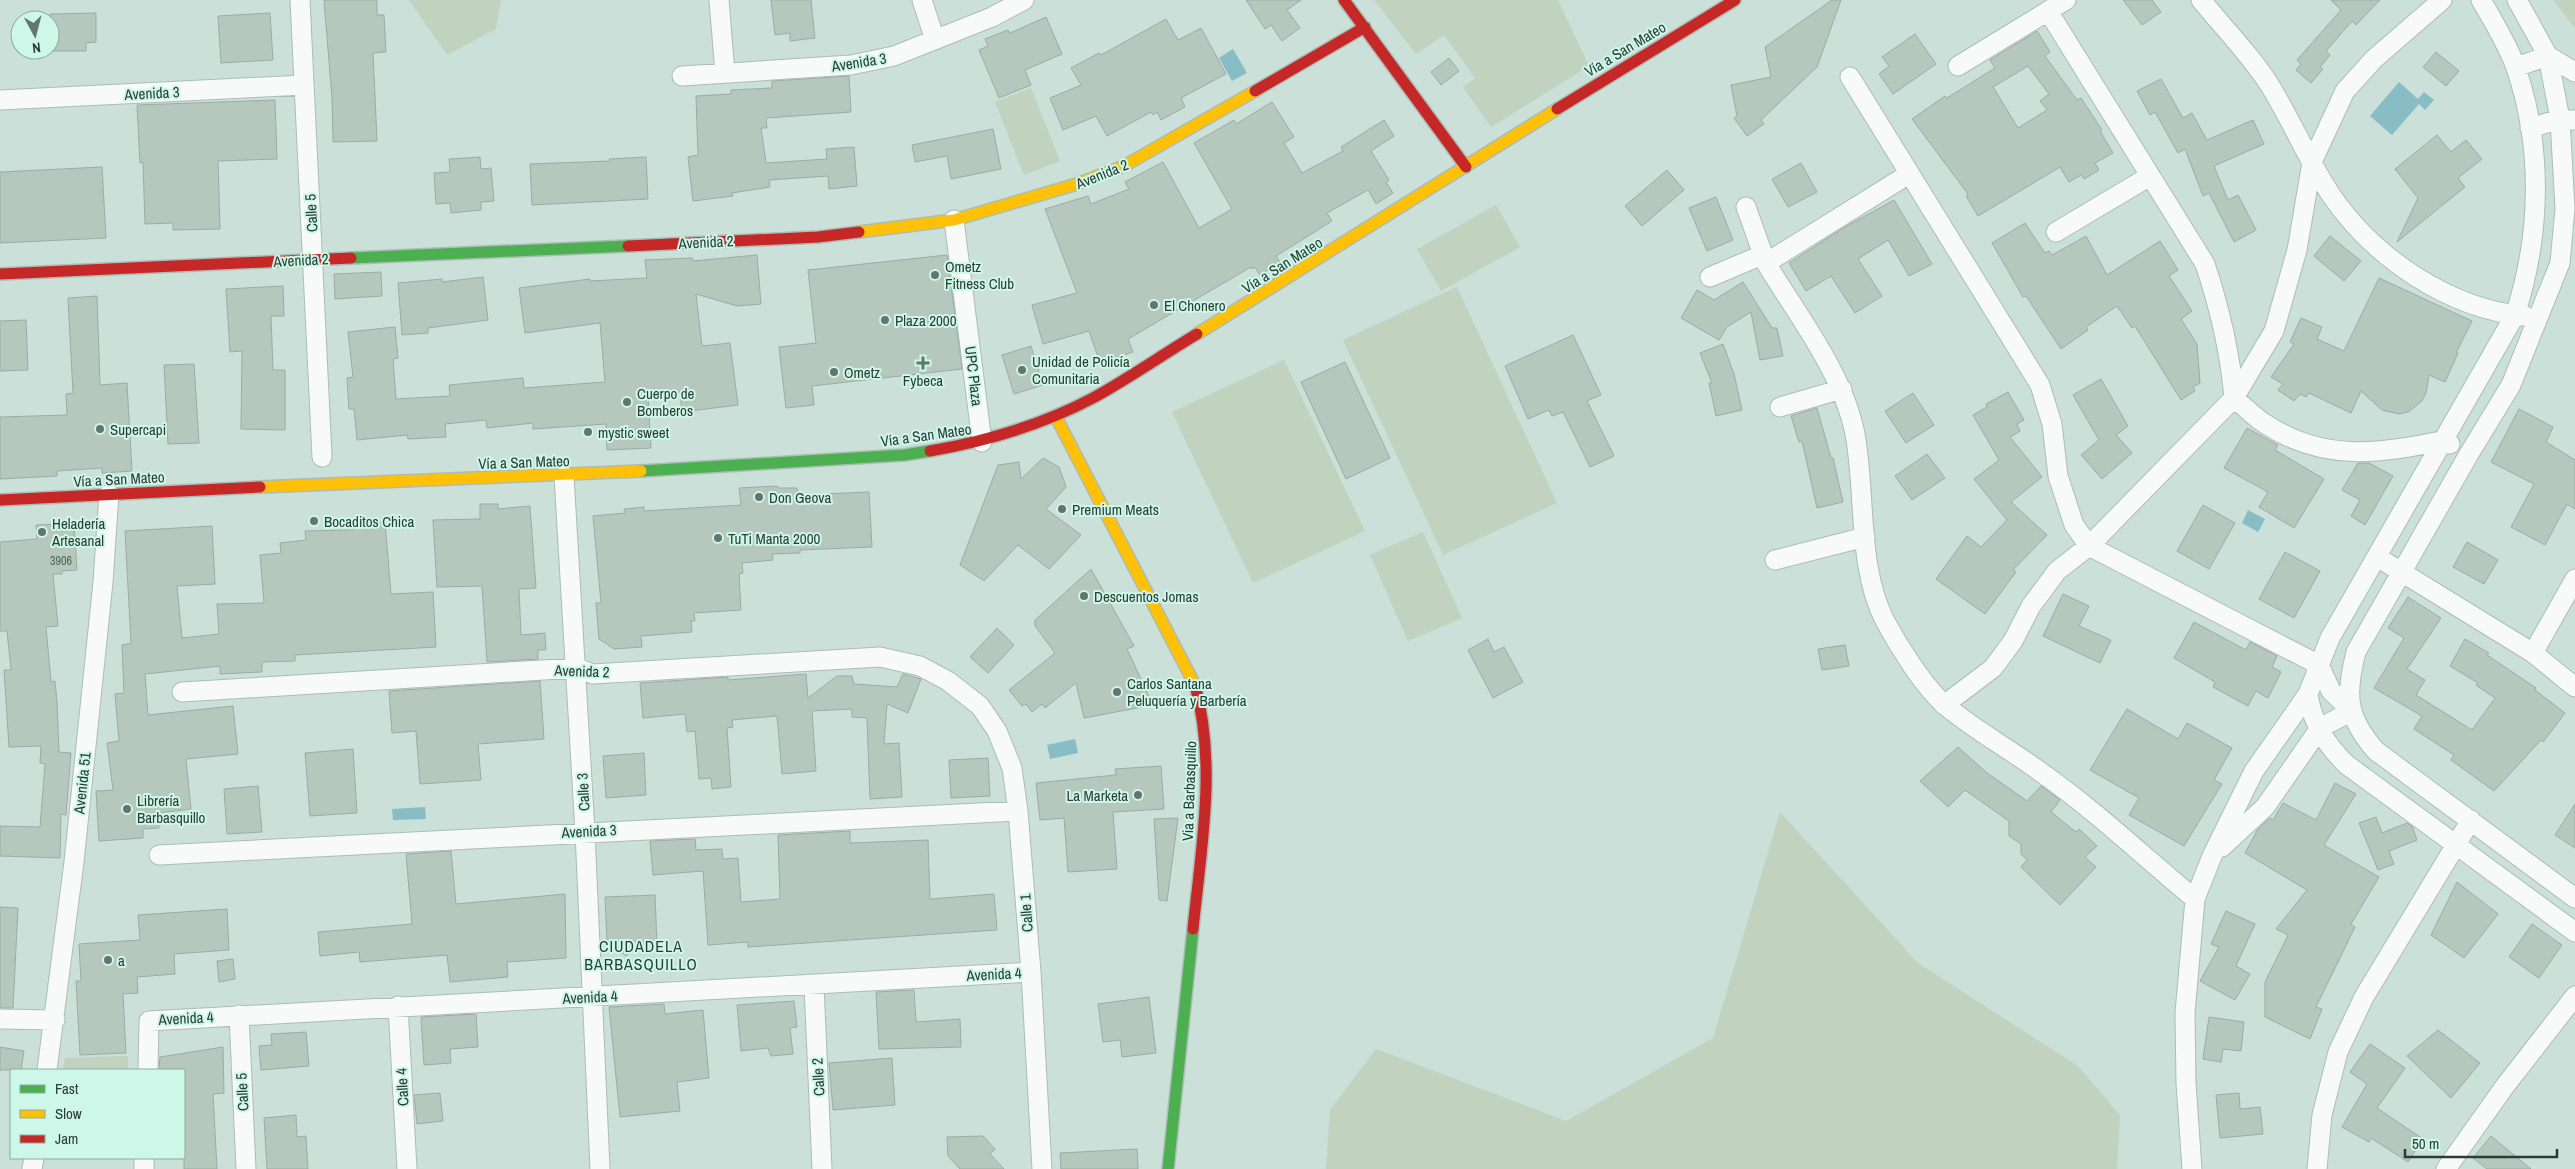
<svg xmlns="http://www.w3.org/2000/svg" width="2575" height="1169" viewBox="0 0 2575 1169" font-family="'Archivo Narrow',sans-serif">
  <rect width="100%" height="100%" fill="#cae0d8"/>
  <path fill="#c1d2bf" d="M409,0H501L496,29L447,55Z
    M1374,0H1558L1589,66L1491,127L1463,87L1475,78L1444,35L1416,54Z
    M2553,0H2575V28Z
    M1031,88L1060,161L1024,175L995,102Z
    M1496,205L1520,247L1441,291L1417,249Z
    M1457,287L1557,503L1443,555L1343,340Z
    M1284,360L1365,531L1253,583L1172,412Z
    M1423,532L1462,618L1408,641L1370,555Z
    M1780,812L1918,963L2078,1066L2120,1115L2117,1169H1326L1330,1110L1376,1049L1566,1121L1713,1038Z
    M128,1056V1070H63L65,1058Z"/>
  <path fill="#89bdc5" d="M1233,49L1247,73L1232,81L1219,58Z
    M2399,82L2418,99L2424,92L2434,100L2425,110L2419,104L2392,135L2370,116Z
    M2248,510L2265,519L2258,532L2242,523Z
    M1075,739L1078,753L1050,759L1047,745Z
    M425,807L426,819L393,820L392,809Z"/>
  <path fill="#b6c8bd" stroke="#9caca3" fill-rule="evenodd" d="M324,0H377V15H384L386,52L373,53L377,141L333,142L332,98Z
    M771,0H811L815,38L790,41V33L775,35Z
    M1246,0H1301L1287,10L1300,28L1282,41L1271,25L1265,29Z
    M1832,0H1841L1817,67L1761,120L1764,124L1747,136L1734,118L1737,116L1731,85L1771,77L1765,47Z
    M2123,0H2152L2161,12L2142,25Z
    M2331,0H2380L2356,25L2352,21L2326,51L2330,55L2320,67L2323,69L2311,83L2296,70L2301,64L2297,60L2341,10Z
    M96,13V42L86,43V51H52L50,14Z
    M270,13L273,60L221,63L218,16Z
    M1046,17L1062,54L1025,70L1031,85L999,98L979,50L988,46L985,39L1008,30L1010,33Z
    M1166,19L1178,40L1201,28L1226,74L1181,98L1185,107L1161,120L1157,112L1153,115L1151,112L1107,136L1096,116L1063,130L1050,98L1081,85L1071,68L1099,53L1101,55Z
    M2037,31L2050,52L2045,56L2077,100L2081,98L2102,130L2100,131L2113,153L2095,163L2099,170L2084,179L2081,175L2069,182L2060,167L1978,216L1966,196L1968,194L1912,119L1945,96L1947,98L1995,68L1990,60ZM2028,66L2049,94L2040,101L2047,110L2018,128L1993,87Z
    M1915,34L1936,64L1893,94L1879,74L1889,66L1882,57Z
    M2436,52L2459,71L2446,86L2423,67Z
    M1449,58L1459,71L1441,85L1431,72Z
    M849,76L851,112L766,118L767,128H761L766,163L827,159L826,149L854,147L857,186L829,189L828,176L769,180L770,187L732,193L733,196L693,201L688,157L698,155L696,96L731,94V90L772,88V81Z
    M2161,79L2183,118L2192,113L2207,140L2253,120L2264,144L2214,166L2228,200L2238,195L2256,230L2234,242L2209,193L2203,196L2185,149L2178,153L2155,112L2150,115L2137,91Z
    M275,100L277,159L218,161L220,229L173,230V223L145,224L143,162L140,163L137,105Z
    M1272,102L1294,137L1284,143L1302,173L1343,151L1341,147L1384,120L1394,136L1371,151L1389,180L1386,182L1393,193L1376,204L1368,190L1327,213L1332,221L1276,256L1280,262L1260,275L1255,267L1252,269L1251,267L1128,339L1133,352L1100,363L1089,331L1043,344L1032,305L1077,293L1045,209L1088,196L1091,204L1129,189L1125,182L1163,162L1199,228L1232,209L1194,143L1234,120L1236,124Z
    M993,129L1001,169L951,179L947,156L915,162L912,145Z
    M2437,135L2451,152L2466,140L2482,159L2458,178L2465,187L2397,242L2418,198L2395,169Z
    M480,157L481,169L491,168L494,201L481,202V210L451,213L450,203L436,204L434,173L450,172L449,159Z
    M646,157L648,199L532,205L530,164L610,161L609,159Z
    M1801,163L1817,192L1788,207L1772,179Z
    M102,167L106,238L0,243V172Z
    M1667,170L1684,190L1642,226L1625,206Z
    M1716,197L1733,240L1707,251L1689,208Z
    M1894,200L1932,264L1909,276L1888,240L1858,259L1882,296L1855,313L1831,276L1806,291L1789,263L1845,227Z
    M2025,223L2045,253L2049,251L2052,255L2086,236L2107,275L2160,241L2178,270L2169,276L2192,311L2181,319L2197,344L2200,383L2193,387L2195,391L2181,400L2135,326L2132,328L2117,306L2086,327L2088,330L2061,349L2026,296L2023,297L1992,243Z
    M2330,236L2361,261L2344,281L2314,256Z
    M757,255L761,304L737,306L696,294L702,346L730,343L738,405L682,412L680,392L648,396L651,448L607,450L606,424L533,429V423L487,428L486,420L445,424L446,437L408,439L407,435L357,440L354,409H349L347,378L353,377L348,332L395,327L398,358L393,359L396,399L450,396L449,385L523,378L524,388L605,382L600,323L525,333L519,288L590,279V281L647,278L645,260L692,258L693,261Z
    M947,255L962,369L812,386L814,405L786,408L779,347L816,343L808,270Z
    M381,272L382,296L335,299L334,274Z
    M483,277L488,320L428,328V333L402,335L398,283L442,279V282Z
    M2379,278L2472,321L2456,353H2458L2445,382L2429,375L2426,393L2422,401L2408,412L2399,414L2382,410L2361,391L2351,413L2309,393L2306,397L2300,394L2294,401L2278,390L2283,384L2271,377L2294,344L2290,342L2301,318L2322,327L2317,339L2344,351Z
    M1743,282L1772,328H1777L1783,356L1760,360L1751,312L1727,327L1719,340L1681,318L1697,290L1714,300Z
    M283,286L284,316H271L273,370H285V430L241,429L242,351L230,352L226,289Z
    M97,296L100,385L127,383L132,471L102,473V468L57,471V476L0,479V417L67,415L66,394L73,393L68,298Z
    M26,320L28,370L0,371V321Z
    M1573,335L1601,395L1587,401L1614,456L1590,467L1563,412L1552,416L1549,410L1528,419L1505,366Z
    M1723,344L1734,374L1742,410L1716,416L1709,383H1712L1700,353Z
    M1031,346L1043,385L1014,394L1002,355Z
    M1345,362L1390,458L1346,479L1301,382Z
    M194,364L199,443L168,444L164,365Z
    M2101,379L2128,426L2116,435L2132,453L2102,479L2081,455L2099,440L2073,395Z
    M2008,392L2024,420L2017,424L2020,431L2010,437L2042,477L2011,502L2047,535L2013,570L2016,572L1985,614L1936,579L1967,536L1981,547L2007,520L1974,479L1999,460L1973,415L1987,407L1986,404Z
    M1913,393L1934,425L1906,443L1885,411Z
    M1817,408L1831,458H1833L1843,502L1817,508L1802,441L1799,442L1791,416Z
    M2519,409L2553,427L2546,442L2575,460V509L2567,504L2545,545L2511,527L2534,484L2491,462Z
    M2247,428L2278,445L2275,450L2324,479L2294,528L2259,507L2268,492L2224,468Z
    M1927,454L1945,478L1912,500L1895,476Z
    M1043,458L1059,467L1066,487L1046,509L1081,535L1049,569L1018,545L984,581L960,565L998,465L1019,462L1021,479Z
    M2358,463H2369L2393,476L2365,525L2351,516L2360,500L2342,490Z
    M777,486L778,488H797L798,495L869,492L872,547L800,550V553L772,554L773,560L742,563L743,573L739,574L741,610L694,613L695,621H691L692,632L641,636L642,647L614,649L599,639L596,603H601L593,516L625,513L624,509L644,507V511L741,505L739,488Z
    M480,504H498V509L530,506L536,588L519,589L521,635L545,633L546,650H538V659L487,662L482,586L437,587L433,520L480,519Z
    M2203,505L2235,523L2209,569L2177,551Z
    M370,520V523L385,522L391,594L433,592L436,647L295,655V661L262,662V672L220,674V666L145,674L148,715L233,706L238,754L186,759L191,809L158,813L159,828L143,829V838L99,841L96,791L113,790L107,743L119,741L115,694L124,693L122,645L131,643L125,531L212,526L215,584L177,586L182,638L219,634L217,604L264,603L260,555L281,553L280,543L306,540L305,531L348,530L347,522Z
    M74,523L77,570L62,571V574H53L58,626L46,627L51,682L55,681L57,702L59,752L71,753L66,815L61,814L60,858L0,856V826L40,827L45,764L40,763L41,746L9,747L4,670H11L7,631H0V542L37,539L36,525Z
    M2467,542L2498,560L2484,584L2453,567Z
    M2285,552L2320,571L2294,618L2259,599Z
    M1091,569L1134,646L1127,649L1153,705L1084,718L1076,683L1045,708L1042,704L1032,712L1026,704L1022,706L1009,690L1055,653L1035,626V620Z
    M2063,594L2089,606L2079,626L2111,640L2100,663L2043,636Z
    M2408,597L2441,618L2407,669L2425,680L2416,695L2472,730L2495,698L2476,685L2478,683L2450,666L2465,639L2489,653L2487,655L2536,688L2535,690L2565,713L2543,742L2541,740L2494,791L2451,760L2454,755L2414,729L2422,716L2374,688L2404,638L2388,628Z
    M2194,622L2246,650L2250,642L2277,656L2272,667L2281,672L2268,698L2256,691L2248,706L2213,687L2215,682L2174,658Z
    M997,628L1014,645L988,673L970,657Z
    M1488,639L1494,652L1504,647L1523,682L1493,698L1468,650Z
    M1845,645L1849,666L1822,670L1818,649Z
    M806,674L808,698L837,676H852L854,684L897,687L903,674L921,679L908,713L887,704L884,744L899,743L902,797L870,799L867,718L852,717V709L812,711L816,771L782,774L777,716L732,720L733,727L727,728L731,787L712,789L711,778L699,779L695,731L687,732L685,714L643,718L640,683L728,677V680Z
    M540,681L544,739L478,744L481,780L420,784L416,731L392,733L389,691Z
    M2127,709L2178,739L2187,723L2232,748L2214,780L2222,784L2184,846L2129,815L2139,798L2090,770Z
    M1958,747L1987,773L2027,801L2041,786L2060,800L2051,812L2076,832L2079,829L2097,846L2085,857L2096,867L2060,905L2021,867L2027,860L2021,854V844L2009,836V821L1965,790L1948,807L1920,781Z
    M353,749L357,813L310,816L305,753Z
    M644,753L646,795L606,798L603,756Z
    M988,758L990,796L951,798L949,760Z
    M1161,766L1164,809L1113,812L1117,869L1068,872L1064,818L1040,820L1036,783L1116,775L1115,769Z
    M2335,783L2356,794L2324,845L2379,877L2351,924L2355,927L2316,1007L2322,1009L2310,1039L2265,1017V982L2288,935L2276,929L2307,890L2245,853L2258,829L2270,818L2273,820L2283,803L2316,820Z
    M258,786L262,832L227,834L224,789Z
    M2575,804V848L2555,835Z
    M2376,817L2382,833L2407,823L2412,826L2417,840L2389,851L2394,864L2378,870L2359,823Z
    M1178,818L1167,901L1159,900L1154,819Z
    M850,831V843L928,840L930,899L994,894L997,930L748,947V942L708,945L703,871L653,875L650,841L695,839L696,850L722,849L723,859L738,858L741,902L780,899L778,835Z
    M451,851L456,904L565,894L566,958L507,962L508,977L450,982L447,955L360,962L359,952L320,956L318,932L412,924L406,854Z
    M2457,882L2498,914L2464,958L2431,935Z
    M655,895L657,945H635L626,956L607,941L605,897Z
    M0,907L18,908L13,1008H0Z
    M227,909L229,950L174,954L175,974L137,977L138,993L123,994L126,1053L80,1055L76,981H81L79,944L140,940L138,915Z
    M2226,911L2255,924L2236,966L2250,974L2235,1000L2200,981L2219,947L2211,944Z
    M2532,924L2562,945L2539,978L2509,957Z
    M233,959L235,979L219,982L217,961Z
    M914,990L916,1022L960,1019L961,1047L879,1049L876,992Z
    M1149,997L1156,1053L1122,1057L1120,1040L1103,1042L1098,1004Z
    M794,1001L797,1027L790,1028L793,1054L771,1056L768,1048L741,1051L737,1005Z
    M664,1004L665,1014L703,1010L709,1078L677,1082L680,1111L620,1117L609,1007Z
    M476,1014L478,1047L450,1049L451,1063L424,1065L421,1017Z
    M2209,1017L2244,1022L2241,1051L2223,1049L2221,1062L2203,1059Z
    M2438,1030L2480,1063L2451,1098L2407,1056Z
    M306,1032L309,1066L261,1070L259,1046L272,1045L271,1034Z
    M2370,1044L2405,1068L2377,1108L2423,1139L2408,1162L2371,1138L2369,1142L2342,1127L2367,1084L2350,1072Z
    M0,1047L24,1051L21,1070H0Z
    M223,1047L224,1093L213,1094L217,1169H184V1070H159L160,1057Z
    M892,1058L895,1105L833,1110L829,1063Z
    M440,1093L443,1121L417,1124L414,1095Z
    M2239,1093L2240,1109L2260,1107L2263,1134L2220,1138L2216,1095Z
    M296,1115L297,1137L306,1136L308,1169H267L264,1118Z
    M983,1136L995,1149L990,1154L1004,1169H960L948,1156L947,1137Z
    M2491,1136L2531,1169H2487L2473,1158Z
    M1137,1149L1138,1169H1061L1060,1153Z"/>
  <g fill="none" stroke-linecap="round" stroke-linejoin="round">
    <g stroke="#abbdb6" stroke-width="21">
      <path id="street" d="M300,0L322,457
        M719,0L725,73
        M922,0L935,40
        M2201,0C2223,27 2255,60 2272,89C2293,124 2309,162 2331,195C2374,258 2449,309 2525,316
        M2517,0L2548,56L2560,119L2565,209L2560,263L2511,385L2469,454L2356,652C2345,695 2346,717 2376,751L2575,898
        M2048,11L2205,264C2220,309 2230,351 2234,398C2245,407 2255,418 2267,425C2324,462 2382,454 2445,440L2450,444
        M1958,66L2066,0
        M2516,67L2548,56L2575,72
        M682,76L851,65L894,56L992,17L1024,0
        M1850,77L2040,385L2052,424L2058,476L2074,525L2089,546L2319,665L2331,691L2352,711
        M0,100L304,85
        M2530,128L2560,119L2575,120
        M1909,174L1766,263C1798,316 1843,373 1855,434C1866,493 1857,567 1885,621C1899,647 1924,687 1946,706C1976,731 2011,750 2042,773C2096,811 2144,857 2195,899
        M1746,207L1766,263
        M954,220L982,442
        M2056,232L2150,176
        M1710,277L1762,255
        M1780,407L1842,389
        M564,476L585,832L600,1169
        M2377,557L2533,653L2575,687
        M1775,560L1865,537
        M2533,653L2575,579
        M182,692L576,668L593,674L880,657L920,666L948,681L980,706L997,731L1012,768L1018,811L1031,972L1042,1169
        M2308,694C2312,723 2326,745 2347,765L2575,932
        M1944,705L1993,668L2013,641L2031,606L2057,571L2089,546L2234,398L2274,331L2297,250L2312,162L2345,91L2374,59L2442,0
        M2222,847L2265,807L2320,728L2352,711
        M159,855L1018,811
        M814,985L822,1169
        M398,1006L407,1169
        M239,1015L246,1169
        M0,1019L55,1020
        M47,1070L74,862L103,582L109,494
        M148,1070L149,1021L1031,972
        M32,1169L34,1158
        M144,1169V1158
        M2192,1169L2186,1083L2185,1013L2195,899L2212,856L2254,771L2308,694L2330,638L2515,315C2541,235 2543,148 2516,68C2508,45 2493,21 2481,0
        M2317,1169L2322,1115L2338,1052L2364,997L2471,820
        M2446,1169L2505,1086L2575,996"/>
    </g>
    <g stroke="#abbdb6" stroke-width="14">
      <path id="fast" d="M351,258L628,246
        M641,471L904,455L930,451
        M1168,1169L1193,929"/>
    </g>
    <g stroke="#abbdb6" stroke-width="14">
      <path id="slow" d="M859,232L954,220L1077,184L1124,166L1255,91
        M1197,334L1557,109
        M1056,417L1195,685
        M260,487L641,471"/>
    </g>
    <g stroke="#abbdb6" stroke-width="14">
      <path id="jam" d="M1344,0L1466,167
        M1255,91L1365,27
        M1557,109L1735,0
        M628,246L818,237L859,232
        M0,274L351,258
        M930,451C987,441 1042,425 1093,398C1128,379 1162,355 1197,334
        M0,500L260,487
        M1193,929C1201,848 1217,765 1195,685"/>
    </g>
    <use href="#street" stroke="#f7faf9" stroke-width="19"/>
    <use href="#fast" stroke="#4caf50" stroke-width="11"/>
    <use href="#slow" stroke="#ffc107" stroke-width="11"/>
    <use href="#jam" stroke="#c62828" stroke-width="11"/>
  </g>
  <g fill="#63756f" stroke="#cdf7e8" stroke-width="2">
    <circle cx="935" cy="275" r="5"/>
    <circle cx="1154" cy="305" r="5"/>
    <circle cx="885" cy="320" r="5"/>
    <path d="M920.5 355.5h5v5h5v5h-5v5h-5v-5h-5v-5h5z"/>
    <circle cx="1022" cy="370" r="5"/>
    <circle cx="834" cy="372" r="5"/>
    <circle cx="627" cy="402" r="5"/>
    <circle cx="100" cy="429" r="5"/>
    <circle cx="588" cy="432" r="5"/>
    <circle cx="759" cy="497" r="5"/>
    <circle cx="1062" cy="509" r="5"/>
    <circle cx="314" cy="521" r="5"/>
    <circle cx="42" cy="532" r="5"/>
    <circle cx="718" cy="538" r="5"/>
    <circle cx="1084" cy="596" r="5"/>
    <circle cx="1117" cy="692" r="5"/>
    <circle cx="1138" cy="795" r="5"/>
    <circle cx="127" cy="809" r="5"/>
    <circle cx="108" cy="960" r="5"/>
  </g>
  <g text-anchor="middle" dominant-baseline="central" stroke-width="4" stroke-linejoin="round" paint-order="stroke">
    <g font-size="12" fill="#50615a">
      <text x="61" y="561">3906</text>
    </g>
    <g font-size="15" fill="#2b3c36" stroke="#cdf7e8">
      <text transform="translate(1625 49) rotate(-31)">Vía a San Mateo</text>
      <text transform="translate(859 62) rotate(-9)">Avenida 3</text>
      <text transform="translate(152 93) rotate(-3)">Avenida 3</text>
      <text transform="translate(1102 174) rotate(-22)">Avenida 2</text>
      <text transform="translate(311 213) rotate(-93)">Calle 5</text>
      <text transform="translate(706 242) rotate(-3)">Avenida 2</text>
      <text transform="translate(301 260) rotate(-3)">Avenida 2</text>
      <text transform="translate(1282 265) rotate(-32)">Vía a San Mateo</text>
      <text transform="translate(974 376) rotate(83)">UPC Plaza</text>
      <text transform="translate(926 435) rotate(-8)">Vía a San Mateo</text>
      <text transform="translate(524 462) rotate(-2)">Vía a San Mateo</text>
      <text transform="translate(119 479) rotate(-3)">Vía a San Mateo</text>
      <text transform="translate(582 671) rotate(2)">Avenida 2</text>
      <text transform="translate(82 783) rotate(-84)">Avenida 51</text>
      <text transform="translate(1189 791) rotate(-88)">Via a Barbasquillo</text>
      <text transform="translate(583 792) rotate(-93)">Calle 3</text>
      <text transform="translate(589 831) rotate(-3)">Avenida 3</text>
      <text transform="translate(1026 913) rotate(-94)">Calle 1</text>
      <text transform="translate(994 974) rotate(-3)">Avenida 4</text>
      <text transform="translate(590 997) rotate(-3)">Avenida 4</text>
      <text transform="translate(186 1018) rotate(-3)">Avenida 4</text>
      <text transform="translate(818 1077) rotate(-93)">Calle 2</text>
      <text transform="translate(402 1087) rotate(-93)">Calle 4</text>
      <text transform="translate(242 1092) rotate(-93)">Calle 5</text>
    </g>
    <g font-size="15" fill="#2b3c36" stroke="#cdf7e8" text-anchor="start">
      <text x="945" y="266">Ometz<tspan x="945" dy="17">Fitness Club</tspan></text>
      <text x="1164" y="305">El Chonero</text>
      <text x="895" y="320">Plaza 2000</text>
      <text x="1032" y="361">Unidad de Policía<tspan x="1032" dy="17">Comunitaria</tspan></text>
      <text x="844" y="372">Ometz</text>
      <text x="923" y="380" text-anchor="middle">Fybeca</text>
      <text x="637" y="393">Cuerpo de<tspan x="637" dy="17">Bomberos</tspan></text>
      <text x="110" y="429">Supercapi</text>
      <text x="598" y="432">mystic sweet</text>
      <text x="769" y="497">Don Geova</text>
      <text x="1072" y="509">Premium Meats</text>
      <text x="324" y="521">Bocaditos Chica</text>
      <text x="52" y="523">Heladería<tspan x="52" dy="17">Artesanal</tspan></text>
      <text x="728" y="538">TuTi Manta 2000</text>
      <text x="1094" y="596">Descuentos Jomas</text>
      <text x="1127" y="683">Carlos Santana<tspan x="1127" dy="17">Peluquería y Barbería</tspan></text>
      <text x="1128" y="795" text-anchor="end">La Marketa</text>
      <text x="137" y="800">Librería<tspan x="137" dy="17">Barbasquillo</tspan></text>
      <text x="118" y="960">a</text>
    </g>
    <g font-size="16" letter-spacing="1" fill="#2b3c36" stroke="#cdf7e8">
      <text x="641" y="946">CIUDADELA<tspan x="641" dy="18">BARBASQUILLO</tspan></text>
    </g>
  </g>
  <rect x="10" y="1069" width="175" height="90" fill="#cdf7e8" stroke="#8caca1"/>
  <rect x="20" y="1085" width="25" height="8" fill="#4caf50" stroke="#8caca1"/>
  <text x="55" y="1094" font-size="15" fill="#2b3c36">Fast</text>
  <rect x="20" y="1110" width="25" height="8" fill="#ffc107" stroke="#8caca1"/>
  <text x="55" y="1119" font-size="15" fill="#2b3c36">Slow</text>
  <rect x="20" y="1135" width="25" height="8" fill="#c62828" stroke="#8caca1"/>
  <text x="55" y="1144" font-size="15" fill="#2b3c36">Jam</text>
  <g transform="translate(35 35) rotate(173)"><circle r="24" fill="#cdf7e8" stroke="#8caca1"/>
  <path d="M0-4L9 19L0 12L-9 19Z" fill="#63756f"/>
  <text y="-8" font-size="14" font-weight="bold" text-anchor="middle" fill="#2b3c36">N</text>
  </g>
  <path d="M2405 1149v8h152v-8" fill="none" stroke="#2b3c36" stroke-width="2.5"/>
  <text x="2412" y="1149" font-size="15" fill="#2b3c36" stroke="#cdf7e8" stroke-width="4" paint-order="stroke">50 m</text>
</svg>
